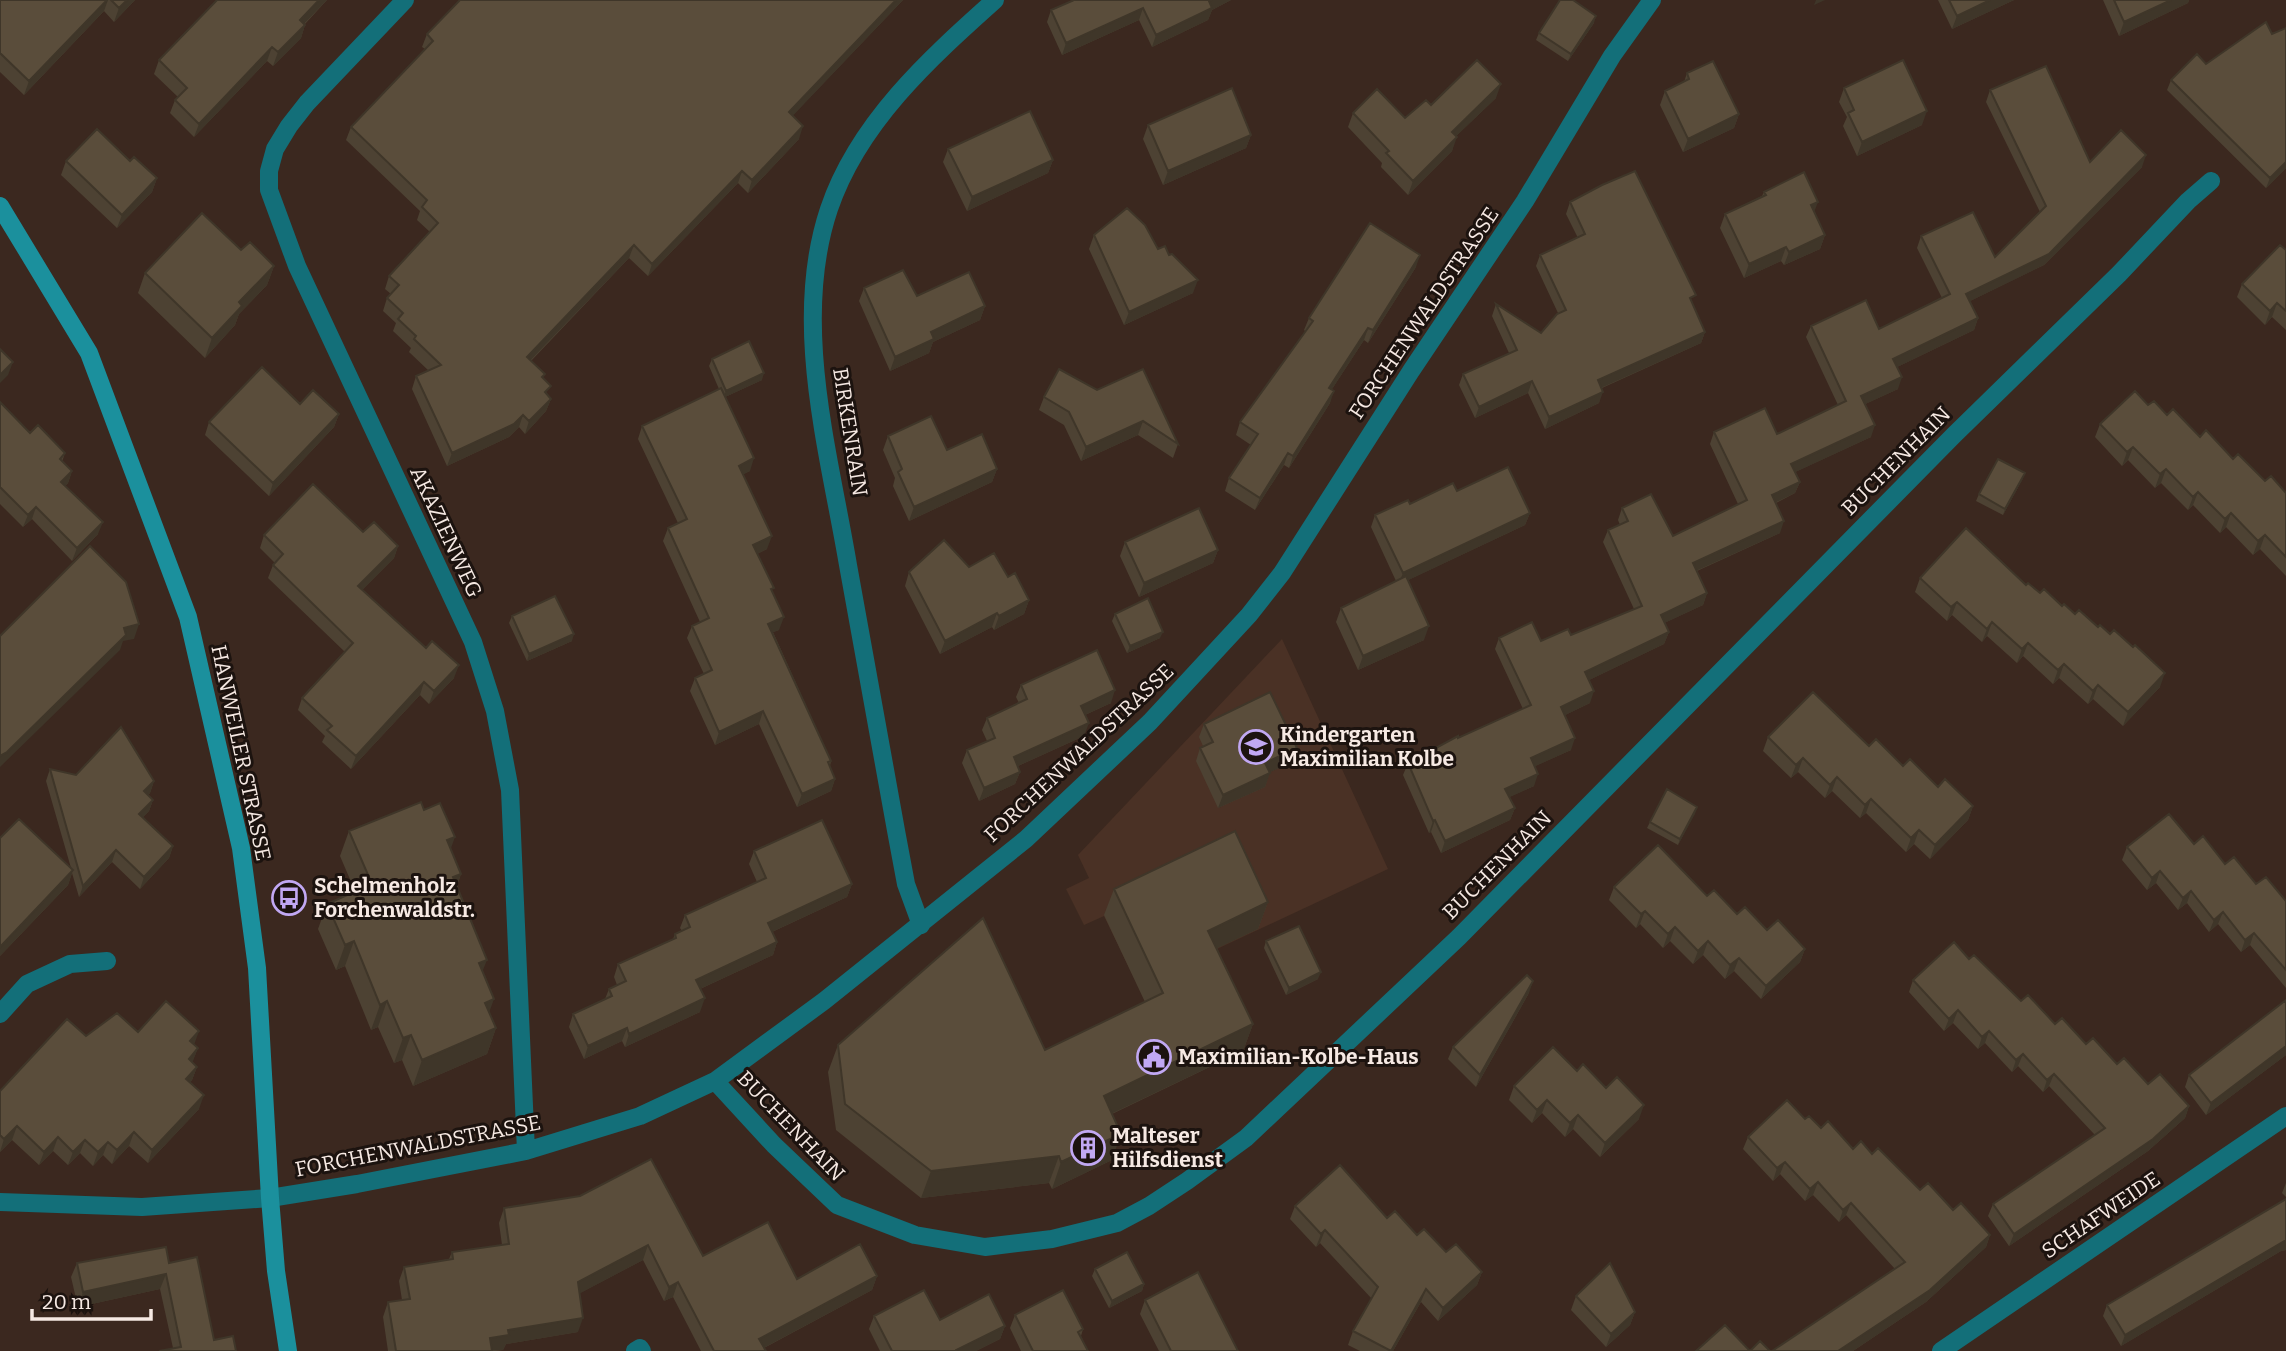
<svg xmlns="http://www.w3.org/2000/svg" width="2286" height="1351" viewBox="0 0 2286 1351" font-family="Bitter,serif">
  <rect width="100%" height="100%" fill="#3b281f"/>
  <path fill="#4a3125" d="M1282,639L1388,869L1138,986L1104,916L1084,925L1066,889L1089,878L1078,855Z"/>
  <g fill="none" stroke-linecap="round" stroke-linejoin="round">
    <path stroke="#136f79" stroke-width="18" d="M405,0L307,103L289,126L275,149L269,171V190L297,266L473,642L495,711L510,790L526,1151
      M921,925L906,884C886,778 867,672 848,565C829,452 791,322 829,209C858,123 929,59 995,0
      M0,1014L27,984L70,964L107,961
      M715,1081L774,1145L837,1205L915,1235L985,1247L1052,1239L1117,1223L1149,1206L1187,1181L1246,1138L1459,937L1954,435L2119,274L2188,201L2211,181
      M0,1202L142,1207L270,1198L357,1184L526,1151L640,1116L715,1081L824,1001L1026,839L1150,722L1249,615L1282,573L1411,371L1525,201L1612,56L1652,0
      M635,1351L640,1348L642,1351
      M1941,1351L2286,1116"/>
    <path stroke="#1b909d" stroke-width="18" d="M0,206L89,353L188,617L241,848L257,968L270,1198L276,1271L288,1351"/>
  </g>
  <path fill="#4d4233" d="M0,0H135L114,22L104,11L24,95L0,72Z
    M217,0H327L305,24V25L301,38L273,66L267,61L194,137L170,113L175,100L178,97L154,74L159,60Z
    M460,0H903L792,116L799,139L748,193L738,183L648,276L629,258L531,361L543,378L547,395L551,399L546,411L525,434L519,427L509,437L447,466L412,389L416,376L429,371L409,352L411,348L393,331L396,323L383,311L387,298L391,294L385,289L389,276L430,232L417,220L420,211L346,140L351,127L425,49L422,47L427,34Z
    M1074,0H1231L1212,10L1208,20L1152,47L1139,20L1062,55L1047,22L1051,10Z
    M1938,0H2014L1952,29Z
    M2103,0H2189L2188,3L2119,36Z
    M1594,23L1568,61L1536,40L1539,33Z
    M2286,28V168L2266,188L2167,90L2171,80Z
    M1687,73L1739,114L1734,128L1683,152L1660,105L1665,91L1684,82Z
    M1844,88L1922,125L1857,156L1843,126L1847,117L1839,102Z
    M1990,90L2090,162L2142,167L2044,265L1970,301L1978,318L1974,330L1897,367L1898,389L1865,404L1871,437L1795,472L1800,482L1795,493L1776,503L1780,533L1697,571L1707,593L1703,605L1664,623L1669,632L1664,644L1589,680L1590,703L1565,715L1571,750L1535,766L1534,786L1509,797L1515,808L1510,820L1441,853L1431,832L1429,833L1403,775L1408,763L1523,709L1495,649L1499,638L1541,641L1571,635L1634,609L1603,542L1608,530L1620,525L1618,520L1622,508L1673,536L1738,504L1710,444L1714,432L1777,434L1838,405L1806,337L1811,326L1879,329L1942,298L1917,248L1921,236L1995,257L2040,212L1986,102Z
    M1496,98L1456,136L1452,151L1408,195L1381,167L1382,163L1348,127L1353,113L1405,118L1431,105Z
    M1148,125L1251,135L1246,148L1163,185L1143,139Z
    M948,149L1053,160L1048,173L967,211L943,162Z
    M66,161H130L157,178L152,192L117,228L61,175Z
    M1764,192L1814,212L1825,235L1820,249L1784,265L1781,261L1744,278L1720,228L1725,214L1762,196Z
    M1570,202L1692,304L1705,332L1701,343L1602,388L1599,403L1545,429L1528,393L1475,418L1459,385L1463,374L1509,353L1492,316L1496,304L1541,333L1558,313L1536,266L1540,255L1578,238L1566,214Z
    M1094,235L1158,249L1169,255L1193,293L1124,325L1089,249Z
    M241,250L274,266L267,285L239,314L235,325L205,358L138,293L145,273Z
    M2286,250V330L2272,317L2265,325L2237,297L2242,284Z
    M1416,267L1368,343L1364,340L1332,389L1330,403L1289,468L1284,465L1255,510L1225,491L1229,478L1251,445L1236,435L1240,422L1306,332L1304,330L1309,318Z
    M864,288L917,296L985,306L980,320L933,342L929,353L890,371L859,301Z
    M712,359L762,380L725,397L750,471L743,474L767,549L757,554L772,592L779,630L773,632L831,761L830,766L835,779L831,791L797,807L759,724L715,745L690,691L695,678L704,674L687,638L692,626L700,622L663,541L668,528L678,523L638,439L642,426L719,389L709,366Z
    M1059,369L1178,444L1173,458L1138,435L1081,461L1064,425L1039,410L1044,397Z
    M0,402L30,433L65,453L62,462L72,471L68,483L65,486L98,534L72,561L32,519L23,527L0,504Z
    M300,404L339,414L334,427L269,496L205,435L209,422Z
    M2148,405L2167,415L2265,481L2286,493V576L2260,549L2253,555L2226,527L2220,533L2193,505L2188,510L2161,483L2155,488L2128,460L2122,466L2095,437L2100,424Z
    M888,436L947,450L997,469L992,482L909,521L893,486L895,478L883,450Z
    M2025,473L2022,480L2003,515L1976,501L1979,494Z
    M1457,491L1530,513L1525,525L1408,580L1424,640L1358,670L1336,622L1341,608L1396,581L1371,527L1375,515L1410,504Z
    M363,532L398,546L394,558L362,590L454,678L429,704L420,695L351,769L322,742L325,736L298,710L302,698L345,652L268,578L273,565L275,563L260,548L264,535Z
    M1125,542L1218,550L1213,563L1139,597L1120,556Z
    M969,567L1008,577L1029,600L1024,614L994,630L992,627L940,654L905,586L909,572Z
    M1920,578L2026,585L2062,606L2160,687L2123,726L2093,699L2088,704L2059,678L2053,684L2023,656L2017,663L1987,636L1982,642L1952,615L1947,621L1915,592Z
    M1115,614L1160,638L1127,653L1112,621Z
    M512,616L572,641L527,661L509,623Z
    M1021,685L1111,703L1085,715L1084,736L1018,766L1020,772L1015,784L979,801L962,763L967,750L987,741L982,730L987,718L1019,703L1016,697Z
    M1204,724L1297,748L1292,762L1270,772L1265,787L1218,808L1196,761L1200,748L1203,746L1199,737Z
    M1768,737L1869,746L1903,766L1973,806L1968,820L1930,859L1914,844L1906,852L1866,813L1860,818L1832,791L1825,798L1798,772L1791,778L1763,751Z
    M50,769L76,775L154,781L150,793L148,795L153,800L149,811L143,817L173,846L169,858L140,889L112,862L79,897L72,873L68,885L0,956V838L71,868L46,781Z
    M1697,807L1678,845L1647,828L1650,822Z
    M424,810L451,849L461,874L457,886L482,971L489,1012L496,1028L487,1054L413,1086L402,1060L394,1063L378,1027L371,1030L345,966L336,970L318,929L327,904L355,891L340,856L349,831Z
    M2194,844L2286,901V988L2250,945L2241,952L2218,924L2209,932L2187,903L2178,910L2156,883L2147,890L2122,860L2127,847Z
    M754,851L852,884L847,897L772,932L777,942L773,955L700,989V1012L625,1047L622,1041L584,1059L569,1027L573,1014L605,999L609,989L617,985L614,977L618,964L673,939L675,934L682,931L680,928L685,915L757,882L749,864Z
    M1614,887L1707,896L1737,914L1805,949L1800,962L1761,999L1734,971L1725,979L1703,955L1693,964L1670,941L1663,948L1640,924L1636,928L1609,900Z
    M1114,889L1268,902L1258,929L1217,948L1253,1024L1243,1051L1112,1114V1160L1052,1189L1049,1183L921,1198L836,1130L828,1072L838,1045L1045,1050L1145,1002L1104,915Z
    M1266,941L1318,979L1286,995L1264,948Z
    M1969,959L2021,1001L2055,1024L2148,1084L2189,1106L2185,1118L2148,1151L2009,1246L1988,1216L1993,1204L2095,1135L2049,1086L2043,1092L2018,1066L2012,1072L1985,1043L1978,1049L1953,1023L1944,1031L1909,992L1913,980Z
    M1529,993L1476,1087L1448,1059L1453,1047Z
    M2286,1000V1055L2206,1115L2185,1087L2189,1075Z
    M138,1032L198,1048L192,1062L197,1067L192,1080L190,1082L199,1109L148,1163L129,1146L112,1164L103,1155L93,1166L80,1153L68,1165L53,1151L39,1165L12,1140L0,1152V1091L86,1036Z
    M1577,1071L1606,1088L1639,1119L1600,1157L1573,1129L1565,1137L1542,1113L1532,1123L1509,1100L1514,1086Z
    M1805,1119L1853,1149L1872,1154L1920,1190L1990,1235L1986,1247L1926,1302L1853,1351H1772L1895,1269L1846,1215L1839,1222L1813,1195L1805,1201L1780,1174L1773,1181L1743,1149L1748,1137Z
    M2286,1183V1197L2282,1193Z
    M2286,1199V1250L2281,1251L2121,1346L2103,1316L2107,1305Z
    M1295,1206L1387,1218L1482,1272L1477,1285L1438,1321L1421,1302L1393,1351H1360L1348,1345L1353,1331L1372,1299L1320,1243L1316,1247L1290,1219Z
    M504,1208L797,1279L877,1276L872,1290L764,1348L766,1351H701L673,1297L664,1301L643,1260L580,1293L578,1332L506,1344L503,1350L495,1351H388L383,1317L388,1302L402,1300L399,1281L404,1267L449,1259L452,1252L502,1245L499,1223Z
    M77,1263H169L214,1340L173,1348L160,1289L78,1307L71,1277Z
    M1095,1269L1144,1284L1142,1291L1109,1308L1092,1276Z
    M1576,1296L1635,1312L1630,1325L1606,1347L1571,1310Z
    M1145,1300L1238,1351H1159L1140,1314Z
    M1015,1315L1083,1329L1081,1336L1088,1351H1021L1010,1328Z
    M874,1316L1005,1326L1000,1339L976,1351H880L869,1329Z"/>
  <path fill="#3f3629" d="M107,0H108L104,11L24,95L29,81Z
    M127,0H135L114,22L119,8Z
    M319,0H327L295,33L300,20Z
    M896,0H903L784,125L789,112Z
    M1212,0H1231L1212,10L1208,20L1152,47L1156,35Z
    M1816,0H1825L1814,5Z
    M1990,0H2014L1952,29L1957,16Z
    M2171,0H2189L2188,3L2119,36L2124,22Z
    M1143,8L1139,20L1062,55L1066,43Z
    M1596,16L1594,23L1568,61L1571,54Z
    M305,25L301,38L273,66L278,52Z
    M272,47L267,61L194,137L199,124Z
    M1501,84L1496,98L1447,145L1452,132Z
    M1927,111L1922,125L1857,156L1862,142Z
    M1739,114L1734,128L1683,152L1688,139Z
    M803,126L799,139L748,193L752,180Z
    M1251,135L1246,148L1163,185L1168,171Z
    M1457,137L1452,151L1408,195L1413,181Z
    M2146,155L2142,167L2044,265L1962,305L1966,294Z
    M1053,160L1048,173L967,211L972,197Z
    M2286,162V168L2266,188L2270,178Z
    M742,171L738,183L648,276L652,264Z
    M157,178L152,192L117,228L122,215Z
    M1818,202L1813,215L1811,205Z
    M1825,235L1820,249L1784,265L1789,252Z
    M634,245L629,258L522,369L527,357Z
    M1786,247L1781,261L1744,278L1749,264Z
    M1420,255L1416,267L1368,343L1373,330Z
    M274,266L267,285L239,314L235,325L205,358L212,338L239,302Z
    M1198,280L1193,293L1124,325L1129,312Z
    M2277,303L2272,317L2265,325L2270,311Z
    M985,306L980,320L933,342L929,353L890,371L895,357L931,332Z
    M1978,318L1974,330L1889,371L1893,359Z
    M1368,328L1364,340L1325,400L1329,388Z
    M1705,332L1701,343L1594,391L1598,380Z
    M13,362L8,375L0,383V375Z
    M764,373L762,380L723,398L726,391Z
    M1902,377L1898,389L1857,408L1861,396Z
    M1532,381L1528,393L1475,418L1479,407Z
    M1334,391L1330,403L1289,468L1293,456Z
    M1603,392L1599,403L1545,429L1549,417Z
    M551,399L546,411L525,434L529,421Z
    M339,414L334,427L269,496L273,483Z
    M523,415L519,427L509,437L447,466L452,453Z
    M1143,421L1138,435L1081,461L1086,447Z
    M1875,425L1871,437L1787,476L1791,464Z
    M2133,447L2128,460L2122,466L2127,452Z
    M1288,453L1284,465L1255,510L1260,498Z
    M754,458L750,471L735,479L739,466Z
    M997,469L992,482L909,521L914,507Z
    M2166,469L2161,483L2155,488L2160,474Z
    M72,471L68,483L56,495L61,482Z
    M2025,473L2022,480L2003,515L2005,509Z
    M1800,482L1795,493L1768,506L1772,495Z
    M2198,492L2193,505L2188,510L2193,497Z
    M36,507L32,519L23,527L28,515Z
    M1530,513L1525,525L1398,585L1403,573Z
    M2231,513L2226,527L2220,533L2225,519Z
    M1784,521L1780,533L1689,574L1693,563Z
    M103,522L98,534L72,561L77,548Z
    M2265,535L2260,549L2253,555L2258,541Z
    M772,536L767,549L749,558L753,545Z
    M398,546L394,558L353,599L358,586Z
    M1218,550L1213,563L1139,597L1144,583Z
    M1707,593L1703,605L1656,627L1661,615Z
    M1029,600L1024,614L994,630L999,616Z
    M1957,602L1952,615L1947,621L1951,607Z
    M997,613L992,627L940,654L945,641Z
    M784,617L779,630L764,636L768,624Z
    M1992,622L1987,636L1982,642L1987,629Z
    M139,624L134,639L123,641L120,650L0,767V756L124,628Z
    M1429,626L1424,640L1358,670L1363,656Z
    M1163,632L1160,638L1127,653L1130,646Z
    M1669,632L1664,644L1581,684L1585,672Z
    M574,634L572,641L527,661L529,654Z
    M2028,643L2023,656L2017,663L2022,649Z
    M2064,664L2059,678L2053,684L2058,670Z
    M459,665L454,678L429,704L434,691Z
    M2165,673L2160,687L2123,726L2128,712Z
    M424,682L420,695L351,769L356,756Z
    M2098,685L2093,699L2088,704L2093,691Z
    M1115,690L1111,703L1076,719L1081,706Z
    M1594,691L1590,703L1557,719L1561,707Z
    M763,711L759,724L715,745L719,732Z
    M1089,723L1084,736L1009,770L1014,757Z
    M1575,738L1571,750L1527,770L1531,758Z
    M1297,748L1292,762L1260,777L1265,763Z
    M1803,758L1798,772L1791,778L1796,765Z
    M1020,772L1015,784L979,801L984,788Z
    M1270,773L1265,787L1218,808L1223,795Z
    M1538,774L1534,786L1501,801L1505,789Z
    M1837,777L1832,791L1825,798L1830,785Z
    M835,779L831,791L797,807L802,794Z
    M154,781L150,793L140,803L144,791Z
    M1871,799L1866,813L1860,818L1865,805Z
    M153,800L149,811L135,826L139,814Z
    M1973,806L1968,820L1930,859L1935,845Z
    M1697,807L1695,814L1678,845L1680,839Z
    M1515,808L1510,820L1441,853L1445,841Z
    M1435,820L1431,832L1429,833L1433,821Z
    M1919,830L1914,844L1906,852L1911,838Z
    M455,837L446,862L447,840Z
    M173,846L169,858L140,889L144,877Z
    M116,850L112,862L79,897L83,886Z
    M73,870L68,885L0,956V947Z
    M2160,871L2156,883L2147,890L2152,878Z
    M461,874L452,899L453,877Z
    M852,884L847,897L763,936L768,923Z
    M2191,891L2187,903L2178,910L2183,898Z
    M1268,902L1258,929L1199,957L1208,931Z
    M1645,911L1640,924L1636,928L1641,914Z
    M2223,912L2218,924L2209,932L2214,920Z
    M1675,927L1670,941L1663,948L1668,934Z
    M2254,933L2250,945L2241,952L2245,940Z
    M354,941L345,966L336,970L345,945Z
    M1708,941L1703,955L1693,964L1698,951Z
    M777,942L773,955L691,993L696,980Z
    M1805,949L1800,962L1761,999L1766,986Z
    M1739,958L1734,971L1725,979L1730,965Z
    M487,960L477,985L479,963Z
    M1321,972L1318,979L1286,995L1289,988Z
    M1533,981L1529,993L1476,1087L1480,1075Z
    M705,998L700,1012L625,1047L629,1034Z
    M494,999L485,1024V1003Z
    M387,1001L378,1027L371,1030L380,1005Z
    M1958,1010L1953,1023L1944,1031L1949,1019Z
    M1253,1024L1243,1051L1094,1122L1104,1096Z
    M496,1028L487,1054L413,1086L422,1060Z
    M627,1028L622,1041L584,1059L588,1046Z
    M199,1031L194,1045L190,1041Z
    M1989,1031L1985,1043L1978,1049L1982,1037Z
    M411,1035L402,1060L394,1063L403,1038Z
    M2286,1046V1055L2206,1115L2211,1103Z
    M198,1048L193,1061L184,1072L189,1059Z
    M2023,1054L2018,1066L2012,1072L2016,1060Z
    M197,1067L192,1080L181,1092L186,1079Z
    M2054,1074L2049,1086L2043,1092L2047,1080Z
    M204,1095L199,1109L148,1163L152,1150Z
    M1547,1100L1542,1113L1532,1123L1537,1110Z
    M1644,1105L1639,1119L1600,1157L1605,1143Z
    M2189,1106L2185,1118L2148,1151L2009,1246L2014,1234Z
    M1578,1115L1573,1129L1565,1137L1570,1123Z
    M17,1126L12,1140L0,1152L4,1139Z
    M134,1132L129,1146L112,1164L117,1150Z
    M1121,1134L1112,1160L1052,1189L1061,1162Z
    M58,1137L53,1151L39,1165L44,1152Z
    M85,1140L80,1153L68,1165L73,1152Z
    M108,1142L103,1155L93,1166L98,1152Z
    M1059,1156L1049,1183L921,1198L931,1171Z
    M1785,1162L1780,1174L1773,1181L1777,1168Z
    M1818,1182L1813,1195L1805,1201L1810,1189Z
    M1851,1203L1846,1215L1839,1222L1843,1210Z
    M1325,1230L1320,1243L1316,1247L1321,1234Z
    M1990,1235L1986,1247L1926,1302L1853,1351H1838Z
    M2286,1240V1250L2281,1251L2121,1346L2125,1335Z
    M648,1245L643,1260L573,1297L578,1282Z
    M1482,1272L1477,1285L1438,1321L1443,1308Z
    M166,1274L160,1289L78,1307L83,1292Z
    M877,1276L872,1290L758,1351L759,1339Z
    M678,1282L673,1297L664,1301L669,1287Z
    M1144,1284L1142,1291L1109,1308L1112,1301Z
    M1426,1289L1421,1302L1393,1351H1391Z
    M1635,1312L1630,1325L1606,1347L1611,1334Z
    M583,1318L578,1332L506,1344L503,1350L486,1351L490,1338L508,1330Z
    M1005,1326L1000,1339L976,1351H955Z"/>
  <path fill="#5a4d3b" stroke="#3f3629" stroke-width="2" d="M0,0H107L29,81L0,53Z
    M111,0H127L119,8Z
    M217,0H319L300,20L305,25L278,52L272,47L199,124L175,100L187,88L159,60Z
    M460,0H896L789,112L803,126L752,180L742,171L652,264L634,245L527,357L545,374L542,377L551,386L545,392L551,399L529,421L523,415L514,424L452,453L416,376L441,365L414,339L416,336L398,319L403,313L387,298L399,285L389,276L438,223L422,207L427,200L351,127L433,41L427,34Z
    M1074,0H1212L1209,1L1212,8L1156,35L1143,8L1066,43L1051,10Z
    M1560,0H1573L1596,16L1571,54L1539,33Z
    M1949,0H1990L1957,16Z
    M2114,0H2171L2124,22Z
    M2266,22L2272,34L2286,28V162L2270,178L2171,80L2197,54L2206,64Z
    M1477,60L1501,84L1452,132L1457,137L1413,181L1386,153L1389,151L1353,113L1377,89L1405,118L1426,100L1431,105Z
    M1903,60L1927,111L1862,142L1848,113L1854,110L1844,88Z
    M1713,61L1739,114L1688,139L1665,91L1689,79L1687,73Z
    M2046,66L2090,162L2121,130L2146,155L2049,254L1966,294L1978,318L1893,359L1902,377L1861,396L1875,425L1791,464L1800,482L1772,495L1784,521L1693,563L1707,593L1661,615L1669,632L1585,672L1594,691L1561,707L1575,738L1531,758L1538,774L1505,789L1515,808L1445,841L1435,820L1433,821L1408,763L1458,736V738L1531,705L1499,638L1532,622L1541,641L1568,629L1571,635L1642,606L1608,530L1628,521L1622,508L1651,494L1673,536L1747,500L1714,432L1765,408L1777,434L1846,401L1811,326L1866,300L1879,329L1950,294L1921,236L1973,212L1995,257L2046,206L1990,90Z
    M1232,88L1251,135L1168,171L1148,125Z
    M1030,111L1053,160L972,197L948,149Z
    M97,129L130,161L134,157L157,178L122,215L66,161Z
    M1635,171L1696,295L1690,298L1705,332L1598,380L1603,392L1549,417L1532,381L1479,407L1463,374L1517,350L1496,304L1541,333L1557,314L1566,310L1540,255L1585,234L1570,202L1602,185Z
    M1804,172L1818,202L1811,205L1825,235L1789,252L1786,247L1749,264L1725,214L1766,195L1764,192Z
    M1127,208L1145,225L1158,249L1165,246L1169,255L1172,254L1198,280L1129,312L1094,235Z
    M202,213L241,250L250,242L274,266L239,302L242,306L212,338L145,273Z
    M1370,223L1420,255L1373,330L1368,328L1329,388L1334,391L1293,456L1288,453L1260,498L1229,478L1258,434L1240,422L1313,321L1309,318Z
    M2280,245L2286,250V311L2277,303L2270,311L2242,284Z
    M903,270L917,296L969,272L985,306L931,332L934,339L895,357L864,288Z
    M749,341L764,373L726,391L712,359Z
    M0,349L13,362L0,375Z
    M262,367L300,404L313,390L339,414L273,483L209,422Z
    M1059,369L1097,390L1143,369L1178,444L1143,421L1086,447L1069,412L1044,397Z
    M721,388L754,458L739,466L772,536L753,545L774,588L771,589L784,617L768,624L831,761L828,762L835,779L802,794L763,711L719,732L695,678L712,670L692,626L709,618L668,528L687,519L642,426Z
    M2135,391L2148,405L2154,401L2167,415L2173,409L2200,437L2206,430L2233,459L2238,454L2265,481L2271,476L2286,493V557L2265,535L2258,541L2231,513L2225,519L2198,492L2193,497L2166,469L2160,474L2133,447L2127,452L2100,424Z
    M0,402L30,433L38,425L65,453L60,459L72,471L61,482L103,522L77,548L36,507L28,515L0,487Z
    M931,416L947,450L982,434L997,469L914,507L898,472L902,469L888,436Z
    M1998,459L2025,473L2005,509L1979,494Z
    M1508,467L1530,513L1403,573L1375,515L1408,500L1410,504L1453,483L1457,491Z
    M313,484L363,532L374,522L398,546L358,586L426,648L432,641L459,665L434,691L424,682L356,756L327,730L332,726L302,698L353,643L273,565L283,554L264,535Z
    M1199,508L1218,550L1144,583L1125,542Z
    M1966,528L2026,585L2028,583L2040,593L2044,589L2062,606L2064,604L2075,614L2079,610L2098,627L2100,625L2110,634L2114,630L2133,647L2135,645L2165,673L2128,712L2098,685L2093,691L2064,664L2058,670L2028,643L2022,649L1992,622L1987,629L1957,602L1951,607L1920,578Z
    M944,540L969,567L994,553L1008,577L1015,573L1029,600L999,616L997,613L945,641L909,572Z
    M90,546L126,582L139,624L124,628L126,635L7,752L0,756V636Z
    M1406,576L1429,626L1363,656L1341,608Z
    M555,596L574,634L529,654L512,616Z
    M1148,598L1163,632L1130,646L1115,614Z
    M1097,650L1115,690L1081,706L1089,723L1014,757L1020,772L984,788L967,750L995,738L987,718L1027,699L1021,685Z
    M1270,692L1297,748L1265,763L1270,773L1223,795L1200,748L1213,742L1204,724Z
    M1813,692L1869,746L1876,739L1903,766L1910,759L1938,787L1945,779L1973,806L1935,845L1919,830L1911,838L1871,799L1865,805L1837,777L1830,785L1803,758L1796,765L1768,737Z
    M121,727L154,781L144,791L153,800L139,814L173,846L144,877L116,850L83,886L50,769L76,775Z
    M1667,789L1697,807L1680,839L1650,822Z
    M421,802L424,810L440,803L455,837L447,840L461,874L453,877L487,960L479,963L494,999L485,1003L496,1028L422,1060L411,1035L403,1038L387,1001L380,1005L354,941L345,945L327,904L372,884L349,831Z
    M2169,814L2194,844L2203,836L2225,864L2234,857L2256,884L2266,877L2286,901V970L2254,933L2245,940L2223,912L2214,920L2191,891L2183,898L2160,871L2152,878L2127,847Z
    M19,819L73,870L0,947V838Z
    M822,820L852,884L768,923L777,942L696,980L705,998L629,1034L627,1028L588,1046L573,1014L612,996L609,989L626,981L618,964L676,938L675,934L690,927L685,915L766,878L754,851Z
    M1235,831L1268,902L1208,931L1253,1024L1104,1096L1121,1134L1061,1162L1059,1156L931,1171L845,1104L838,1045L983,918L1045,1050L1163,993L1114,889Z
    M1658,845L1707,896L1714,890L1737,914L1745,907L1767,930L1778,920L1805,949L1766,986L1739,958L1730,965L1708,941L1698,951L1675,927L1668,934L1645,911L1641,914L1614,887Z
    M1299,926L1321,972L1289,988L1266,941Z
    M1954,942L1969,959L1974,955L2021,1001L2028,995L2055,1024L2062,1018L2086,1044L2093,1038L2117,1064L2124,1058L2148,1084L2160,1074L2189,1106L2153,1139L2014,1234L1993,1204L2105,1128L2054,1074L2047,1080L2023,1054L2016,1060L1989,1031L1982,1037L1958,1010L1949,1019L1913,980Z
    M1527,975L1533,981L1480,1075L1453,1047Z
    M2286,1000V1046L2211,1103L2189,1075Z
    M166,1001L199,1031L190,1041L198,1048L189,1059L197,1067L186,1079L204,1095L152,1150L134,1132L117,1150L108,1142L98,1152L85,1140L73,1152L58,1137L44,1152L17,1126L4,1139L0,1135V1091L67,1019L86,1036L117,1013L138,1032Z
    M1553,1047L1577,1071L1583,1064L1606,1088L1617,1077L1644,1105L1605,1143L1578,1115L1570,1123L1547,1100L1537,1110L1514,1086Z
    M1787,1100L1805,1119L1809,1116L1821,1128L1828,1121L1853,1149L1861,1141L1872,1154L1878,1148L1920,1190L1928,1183L1953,1210L1961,1203L1990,1235L1930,1290L1838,1351H1772L1905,1262L1851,1203L1843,1210L1818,1182L1810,1189L1785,1162L1777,1168L1748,1137Z
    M651,1159L703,1256L768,1222L797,1279L860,1244L877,1276L759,1339L766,1351H714L678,1282L669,1287L648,1245L578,1282L583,1318L508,1330L509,1335L490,1338L492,1351H396L388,1302L410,1299L404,1267L453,1259L452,1252L509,1244L504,1208L580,1196Z
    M1340,1165L1387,1218L1395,1211L1417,1235L1424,1229L1446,1252L1456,1244L1482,1272L1443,1308L1426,1289L1391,1351L1353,1331L1378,1287L1325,1230L1321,1234L1295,1206Z
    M2286,1199V1240L2125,1335L2107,1305Z
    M166,1247L169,1263L197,1257L214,1340L233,1336L236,1351H159L181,1347L166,1274L83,1292L77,1263Z
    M1127,1252L1144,1284L1112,1301L1095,1269Z
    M1610,1263L1635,1312L1611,1334L1576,1296Z
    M1198,1272L1238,1351H1171L1145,1300Z
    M924,1290L940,1320L989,1294L1005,1326L956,1350V1351H892L874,1316Z
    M1063,1290L1083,1329L1078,1332L1088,1351H1033L1015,1315Z
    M1725,1325L1750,1351L1760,1341L1770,1351H1696Z"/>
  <defs>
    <g id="school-ring" transform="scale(1.75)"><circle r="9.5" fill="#1c130f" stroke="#c1a8f3" stroke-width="1.5"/><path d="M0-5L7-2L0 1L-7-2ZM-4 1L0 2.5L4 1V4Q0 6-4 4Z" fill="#c1a8f3"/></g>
    <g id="bus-ring" transform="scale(1.75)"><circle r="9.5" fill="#1c130f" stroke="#c1a8f3" stroke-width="1.5"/><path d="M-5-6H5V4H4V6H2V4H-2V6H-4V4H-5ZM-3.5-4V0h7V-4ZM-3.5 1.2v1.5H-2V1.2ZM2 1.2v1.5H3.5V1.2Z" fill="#c1a8f3"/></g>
    <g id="civic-ring" transform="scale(1.75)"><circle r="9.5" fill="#1c130f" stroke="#c1a8f3" stroke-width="1.5"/><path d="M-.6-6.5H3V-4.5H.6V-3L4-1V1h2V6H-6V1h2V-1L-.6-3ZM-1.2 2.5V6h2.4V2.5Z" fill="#c1a8f3"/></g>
    <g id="building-ring" transform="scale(1.75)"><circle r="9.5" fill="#1c130f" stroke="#c1a8f3" stroke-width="1.5"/><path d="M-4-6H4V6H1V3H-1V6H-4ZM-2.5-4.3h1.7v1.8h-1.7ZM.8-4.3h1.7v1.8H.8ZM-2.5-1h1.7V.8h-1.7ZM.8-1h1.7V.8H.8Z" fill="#c1a8f3"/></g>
  </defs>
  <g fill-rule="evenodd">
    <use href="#school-ring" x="1256" y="747"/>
    <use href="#bus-ring" x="289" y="898"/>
    <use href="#civic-ring" x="1154" y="1057"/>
    <use href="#building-ring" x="1088" y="1148"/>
  </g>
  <g text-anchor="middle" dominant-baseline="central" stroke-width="6" stroke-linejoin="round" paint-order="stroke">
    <g font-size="21" fill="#f6e9e3" stroke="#1c130f">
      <text transform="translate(1424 313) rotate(-56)">FORCHENWALDSTRASSE</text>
      <text transform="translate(850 432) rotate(81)">BIRKENRAIN</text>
      <text transform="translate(1896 461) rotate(-45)">BUCHENHAIN</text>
      <text transform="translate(446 532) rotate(65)">AKAZIENWEG</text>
      <text transform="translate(241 753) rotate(78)">HANWEILER STRASSE</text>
      <text transform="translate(1079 753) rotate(-43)">FORCHENWALDSTRASSE</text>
      <text transform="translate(1497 865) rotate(-45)">BUCHENHAIN</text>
      <text transform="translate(791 1126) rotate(46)">BUCHENHAIN</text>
      <text transform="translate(418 1146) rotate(-11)">FORCHENWALDSTRASSE</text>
      <text transform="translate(2101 1215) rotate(-34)">SCHAFWEIDE</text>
    </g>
    <g font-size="21" font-weight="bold" fill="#f6e9e3" stroke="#1c130f" text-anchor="start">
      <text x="1280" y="735">Kindergarten<tspan x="1280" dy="24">Maximilian Kolbe</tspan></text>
      <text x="314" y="886">Schelmenholz<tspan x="314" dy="24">Forchenwaldstr.</tspan></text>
      <text x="1178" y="1057">Maximilian-Kolbe-Haus</text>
      <text x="1112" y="1136">Malteser<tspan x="1112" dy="24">Hilfsdienst</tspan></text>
    </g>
  </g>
  <path d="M32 1309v10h119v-10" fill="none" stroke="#f6e9e3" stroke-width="3.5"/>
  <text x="42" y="1309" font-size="21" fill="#f6e9e3" stroke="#1c130f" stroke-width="5" paint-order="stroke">20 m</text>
</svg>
